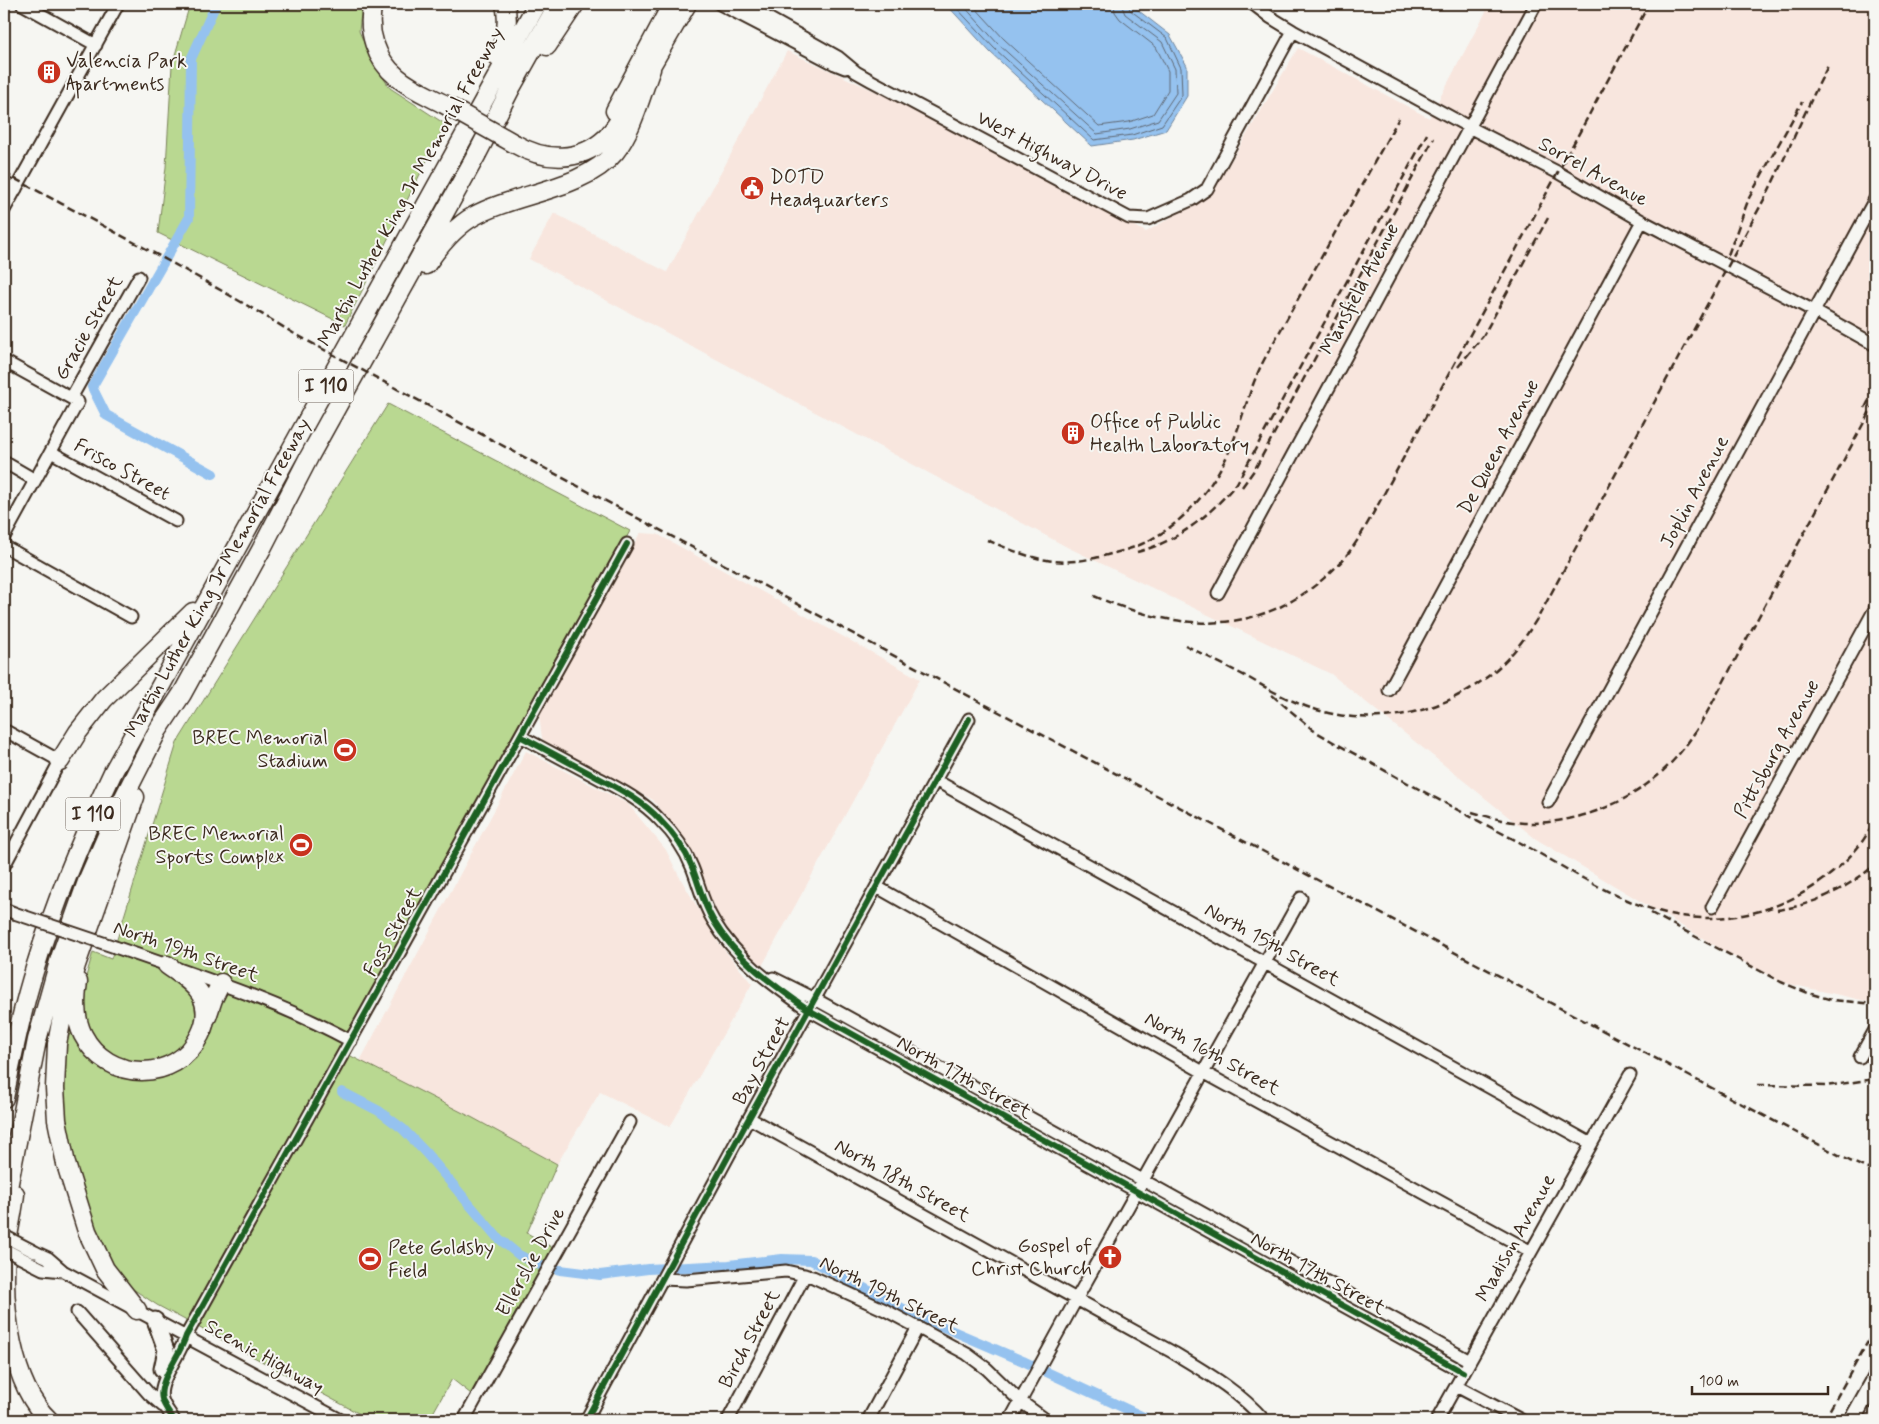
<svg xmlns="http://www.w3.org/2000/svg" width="1879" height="1424" viewBox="0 0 1879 1424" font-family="Mynerve,sans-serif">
  <rect width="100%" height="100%" fill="#f6f6f2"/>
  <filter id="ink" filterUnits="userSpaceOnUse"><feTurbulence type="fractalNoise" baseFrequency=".02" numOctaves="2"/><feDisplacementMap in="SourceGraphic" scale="10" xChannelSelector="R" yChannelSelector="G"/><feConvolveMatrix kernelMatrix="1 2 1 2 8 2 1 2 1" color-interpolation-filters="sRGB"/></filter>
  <g filter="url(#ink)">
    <path fill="#f8e6de" d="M1490,4H1875V1003L1781,982L1734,957L1536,839L1331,674L1067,547L529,259L554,213L667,272L787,51L894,100L1146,232L1212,193L1298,48L1429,118Z
      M640,533L657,534L920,679L762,966L739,945L721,920L709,895L698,868L680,835L653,800L545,742L542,738L539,715Z
      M526,751L628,804L666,850L679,876L718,942L752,984L670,1127L600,1092L557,1164L473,1118L360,1061Z"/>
    <path fill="#b9d891" stroke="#7a8158" d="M190,4H362L359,31L372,61L390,88L445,124L345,325L158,233L166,167L172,65Z
      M388,404L630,531L341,1051L473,1118L557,1164L527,1233L553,1248L471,1394L452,1379L429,1420H371L157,1305L127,1285L106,1253L91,1219L76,1171L66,1118L60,1068L93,952L111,959L177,743Z"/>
    <path fill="#95c2ef" stroke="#71859b" d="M946,4H1130L1170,35L1187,66V96L1166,130L1133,140L1092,146L990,52Z"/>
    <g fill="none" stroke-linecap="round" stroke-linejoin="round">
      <path stroke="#5f6772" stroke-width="1" d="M953,4L994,48L1094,140L1132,135L1162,125L1182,95L1181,68L1167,38L1130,10L1128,4
        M962,4L998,44L1097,134L1130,129L1158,120L1176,93L1175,69L1162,42L1125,14L1121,4
        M972,4L1004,39L1099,126L1129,122L1153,114L1168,90V71L1156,47L1120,19L1115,12L1114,4"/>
      <path stroke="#95c2ef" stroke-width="10" d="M213,474L106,415L92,387L189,218L191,59L216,4
        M342,1092L379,1111L403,1129L426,1153L497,1237L519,1255L536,1264L560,1270L600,1275L648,1269L729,1265L782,1259L811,1260L913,1314L1023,1361L1150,1420"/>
      <g stroke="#3b2a1e" stroke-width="15">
        <path id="minor" d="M22,4L96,45
          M720,4L835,64L845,68
          M743,4L838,57L856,72L872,81L1129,218L1148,219L1191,200L1207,189L1293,31
          M1253,4L1270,17L1293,31L1469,127L1557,172L1642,221L1814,311L1875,345
          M4,183L16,189
          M4,210L118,4
          M4,361L78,402L4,537
          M71,398L139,277
          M51,452L176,521
          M4,462L35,480
          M4,546L131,617
          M1218,593L1536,4
          M1389,690L1642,221
          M4,730L60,761L4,866
          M520,736C544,749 567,761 591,774C615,787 641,799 660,820C673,833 685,849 692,867C699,884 703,904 713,920C735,958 773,985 809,1010L1463,1372
          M935,780L1590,1143
          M1548,802L1875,199
          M877,887L1203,1072L1530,1251
          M1712,907L1875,609
          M4,909L14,913
          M115,947C195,975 276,1000 351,1041
          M773,978L815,999L1470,1361
          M1860,1057L1875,1030
          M749,1118L1174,1353C1207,1373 1239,1391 1264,1420
          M35,1252L48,1258L63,1271L341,1420
          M33,1264L43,1269L63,1271
          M662,1279L686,1280L786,1271L813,1277L885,1310L967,1354L987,1369L1020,1401L1046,1420
          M77,1312L149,1394L163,1406
          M1456,1386L1521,1420
          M1865,1397L1875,1403
          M174,1420C170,1413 164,1407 162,1399C157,1382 181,1354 186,1336L627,544
          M464,1420L630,1122
          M586,1420L749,1118L969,719
          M728,1420L805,1275
          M868,1420L918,1327
          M1010,1420L1077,1298L1301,898
          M1437,1420L1630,1075"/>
      </g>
      <g stroke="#3b2a1e" stroke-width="19">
        <path id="major" d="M155,1320L166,1350L162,1369
          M1852,1420L1875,1379"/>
      </g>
      <g stroke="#3b2a1e" stroke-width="21">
        <path id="highway" d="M373,4C366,30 376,60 397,77C411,89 429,96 444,104
          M547,46L575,4
          M497,56C506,40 509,22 505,4
          M644,78L687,4
          M615,111L672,4
          M515,144C544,161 579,163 606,138C616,128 623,115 630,102
          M426,265C439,246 454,227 474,216C515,193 584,190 615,152C632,131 641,95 651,69
          M60,761L78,732L104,699L193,612
          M135,797L76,965L65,1001L57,1044L55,1088L57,1120L66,1164L87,1231L105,1269L137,1310
          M78,982C75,999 75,1019 83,1035C107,1082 176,1084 200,1035C206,1023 208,1008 201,995C193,982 179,974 167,965
          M207,1017L213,999L221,983
          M4,1098C13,1053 22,1009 36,965C56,899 83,835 113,772L537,4
          M15,1194C13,1214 7,1234 6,1255C2,1304 11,1385 49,1420
          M4,1208L37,1040L60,958L88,879L122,801L158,730L182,694L261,550L309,457L476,156L512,86L558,4"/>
      </g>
      <use href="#minor" stroke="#f6f6f2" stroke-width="11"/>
      <use href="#major" stroke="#f6f6f2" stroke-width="15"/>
      <use href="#highway" stroke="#f6f6f2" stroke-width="18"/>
      <path stroke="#3b2a1e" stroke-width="2.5" stroke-dasharray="8 4" stroke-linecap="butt" d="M4,173C101,225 199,275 293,333L982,703L1850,1161L1875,1172
        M1728,255L1749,198L1802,102
        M1458,367L1483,336L1548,218
        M1865,408L1875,388
        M1242,487L1255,469L1434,138
        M987,540C1007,548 1026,557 1047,560C1068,564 1087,560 1107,555C1121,551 1136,548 1150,540C1182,523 1207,494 1224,462C1241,429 1247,392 1264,360C1309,279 1354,199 1399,118
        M1137,552C1179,541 1209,516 1237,483L1427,134
        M1094,596C1183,634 1267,638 1339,564C1356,546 1367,524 1379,503L1649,4
        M1185,645C1206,656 1228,667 1249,678C1270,690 1291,702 1314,709C1378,730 1453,711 1501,665C1517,650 1529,632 1540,614L1768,192C1789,150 1807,106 1829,64
        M1272,695L1313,730L1335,743C1396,777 1457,810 1519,842C1563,866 1609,897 1658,911C1732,932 1810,905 1859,846C1865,838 1870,829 1875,821
        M1472,812C1489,817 1506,822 1524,823C1585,824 1645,798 1683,749C1698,730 1710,707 1722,685C1736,658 1751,631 1765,605C1802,537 1839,469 1875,402
        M1777,910C1814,905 1846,889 1875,865
        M1651,913L1781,982L1808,993L1832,1000L1875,1004
        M1757,1085L1826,1086L1875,1079
        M1824,1420L1875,1329"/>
      <g stroke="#3b2a1e" stroke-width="15" stroke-linecap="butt">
        <path id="minor-bridge" d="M14,913L115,947
          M4,1236L35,1252
          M4,1249L33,1264"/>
      </g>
      <g stroke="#3b2a1e" stroke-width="21" stroke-linecap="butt">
        <path id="highway-bridge" d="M444,104L515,144"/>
      </g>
      <use href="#minor-bridge" stroke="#f6f6f2" stroke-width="11"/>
      <use href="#highway-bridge" stroke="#f6f6f2" stroke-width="18"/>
      <g stroke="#f6f6f2" stroke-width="9">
        <path id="cycleway" d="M520,736C544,749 567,761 591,774C615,787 641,799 660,820C673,833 685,849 692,867C699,884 703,904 713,920C735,958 773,985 809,1010L1463,1372
          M174,1420C170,1413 164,1407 162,1399C157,1382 181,1354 186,1336L627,544
          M586,1420L749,1118L969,719"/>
      </g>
      <use href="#cycleway" stroke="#1b5e20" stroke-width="6"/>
    </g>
  </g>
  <defs>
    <g id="building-disc" transform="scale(1.25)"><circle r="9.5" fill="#c8321e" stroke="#f6f6f2"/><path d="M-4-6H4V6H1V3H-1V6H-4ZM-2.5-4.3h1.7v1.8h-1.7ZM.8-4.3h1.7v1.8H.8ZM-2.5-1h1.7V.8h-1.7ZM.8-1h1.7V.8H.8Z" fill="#fff"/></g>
    <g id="civic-disc" transform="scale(1.25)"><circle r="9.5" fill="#c8321e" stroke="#f6f6f2"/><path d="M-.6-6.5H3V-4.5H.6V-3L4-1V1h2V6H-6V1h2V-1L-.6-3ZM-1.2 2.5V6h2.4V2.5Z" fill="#fff"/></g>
    <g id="stadium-disc" transform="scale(1.25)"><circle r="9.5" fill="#c8321e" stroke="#f6f6f2"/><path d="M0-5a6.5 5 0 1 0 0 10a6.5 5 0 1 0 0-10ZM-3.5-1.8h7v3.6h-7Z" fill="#fff"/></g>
    <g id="church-disc" transform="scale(1.25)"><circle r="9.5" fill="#c8321e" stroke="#f6f6f2"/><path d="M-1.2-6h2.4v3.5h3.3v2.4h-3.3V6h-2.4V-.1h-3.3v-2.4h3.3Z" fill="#fff"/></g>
  </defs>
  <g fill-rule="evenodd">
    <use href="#building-disc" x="49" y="72"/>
    <use href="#civic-disc" x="752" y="188"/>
    <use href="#building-disc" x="1073" y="433"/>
    <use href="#stadium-disc" x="345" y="750"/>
    <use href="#stadium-disc" x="301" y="845"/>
    <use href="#church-disc" x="1110" y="1257"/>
    <use href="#stadium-disc" x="370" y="1259"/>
  </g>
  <g text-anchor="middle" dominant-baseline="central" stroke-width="4" stroke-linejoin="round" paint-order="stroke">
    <g fill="#f6f6f2" stroke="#73675e" stroke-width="1">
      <rect x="298.5" y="369.5" width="55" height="33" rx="4"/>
      <rect x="65.5" y="797.5" width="55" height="33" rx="4"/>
    </g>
    <g font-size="19" font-weight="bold" fill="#3b2a1e">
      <text x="326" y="386">I 110</text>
      <text x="93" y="814">I 110</text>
    </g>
    <g font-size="20" fill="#3b2a1e" stroke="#f6f6f2" text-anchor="start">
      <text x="66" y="61">Valencia Park<tspan x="66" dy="23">Apartments</tspan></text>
      <text x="770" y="177">DOTD<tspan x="770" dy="23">Headquarters</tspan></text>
      <text x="1090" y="422">Office of Public<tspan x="1090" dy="23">Health Laboratory</tspan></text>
      <text x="328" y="738" text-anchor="end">BREC Memorial<tspan x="328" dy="23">Stadium</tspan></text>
      <text x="284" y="834" text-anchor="end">BREC Memorial<tspan x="284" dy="23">Sports Complex</tspan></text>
      <text x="1092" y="1246" text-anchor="end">Gospel of<tspan x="1092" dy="23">Christ Church</tspan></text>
      <text x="388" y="1248">Pete Goldsby<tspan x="388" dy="23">Field</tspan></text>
    </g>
    <g font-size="20" fill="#3b2a1e" stroke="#f6f6f2">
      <text transform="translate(1052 156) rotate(28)">West Highway Drive</text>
      <text transform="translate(1593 172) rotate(29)">Sorrel Avenue</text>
      <text transform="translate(411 187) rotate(-61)">Martin Luther King Jr Memorial Freeway</text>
      <text transform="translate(1360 289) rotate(-62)">Mansfield Avenue</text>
      <text transform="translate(89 328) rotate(-60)">Gracie Street</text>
      <text transform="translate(1499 447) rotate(-62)">De Queen Avenue</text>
      <text transform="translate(122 470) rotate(29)">Frisco Street</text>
      <text transform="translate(1695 492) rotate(-62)">Joplin Avenue</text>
      <text transform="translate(218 578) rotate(-61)">Martin Luther King Jr Memorial Freeway</text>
      <text transform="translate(1777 749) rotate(-61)">Pittsburg Avenue</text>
      <text transform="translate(393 932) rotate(-61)">Foss Street</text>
      <text transform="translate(1272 945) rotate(29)">North 15th Street</text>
      <text transform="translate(186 952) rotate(19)">North 19th Street</text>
      <text transform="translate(1212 1054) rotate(29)">North 16th Street</text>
      <text transform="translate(762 1061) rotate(-61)">Bay Street</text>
      <text transform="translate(964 1078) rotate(29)">North 17th Street</text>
      <text transform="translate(902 1181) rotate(29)">North 18th Street</text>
      <text transform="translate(1516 1238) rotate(-61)">Madison Avenue</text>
      <text transform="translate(531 1262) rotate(-61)">Ellerslie Drive</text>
      <text transform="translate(1318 1274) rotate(29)">North 17th Street</text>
      <text transform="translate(889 1295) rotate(26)">North 19th Street</text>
      <text transform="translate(750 1339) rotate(-62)">Birch Street</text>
      <text transform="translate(264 1357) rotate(29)">Scenic Highway</text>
    </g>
  </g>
  <rect width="1879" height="1424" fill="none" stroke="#f6f6f2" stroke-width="20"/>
  <rect x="10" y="10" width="1859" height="1404" fill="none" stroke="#3b2a1e" stroke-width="2" filter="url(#ink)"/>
  <path d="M1692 1386v8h136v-8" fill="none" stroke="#3b2a1e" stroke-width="2.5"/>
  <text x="1699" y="1386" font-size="15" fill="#3b2a1e" stroke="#f6f6f2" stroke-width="4" paint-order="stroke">100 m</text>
</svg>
